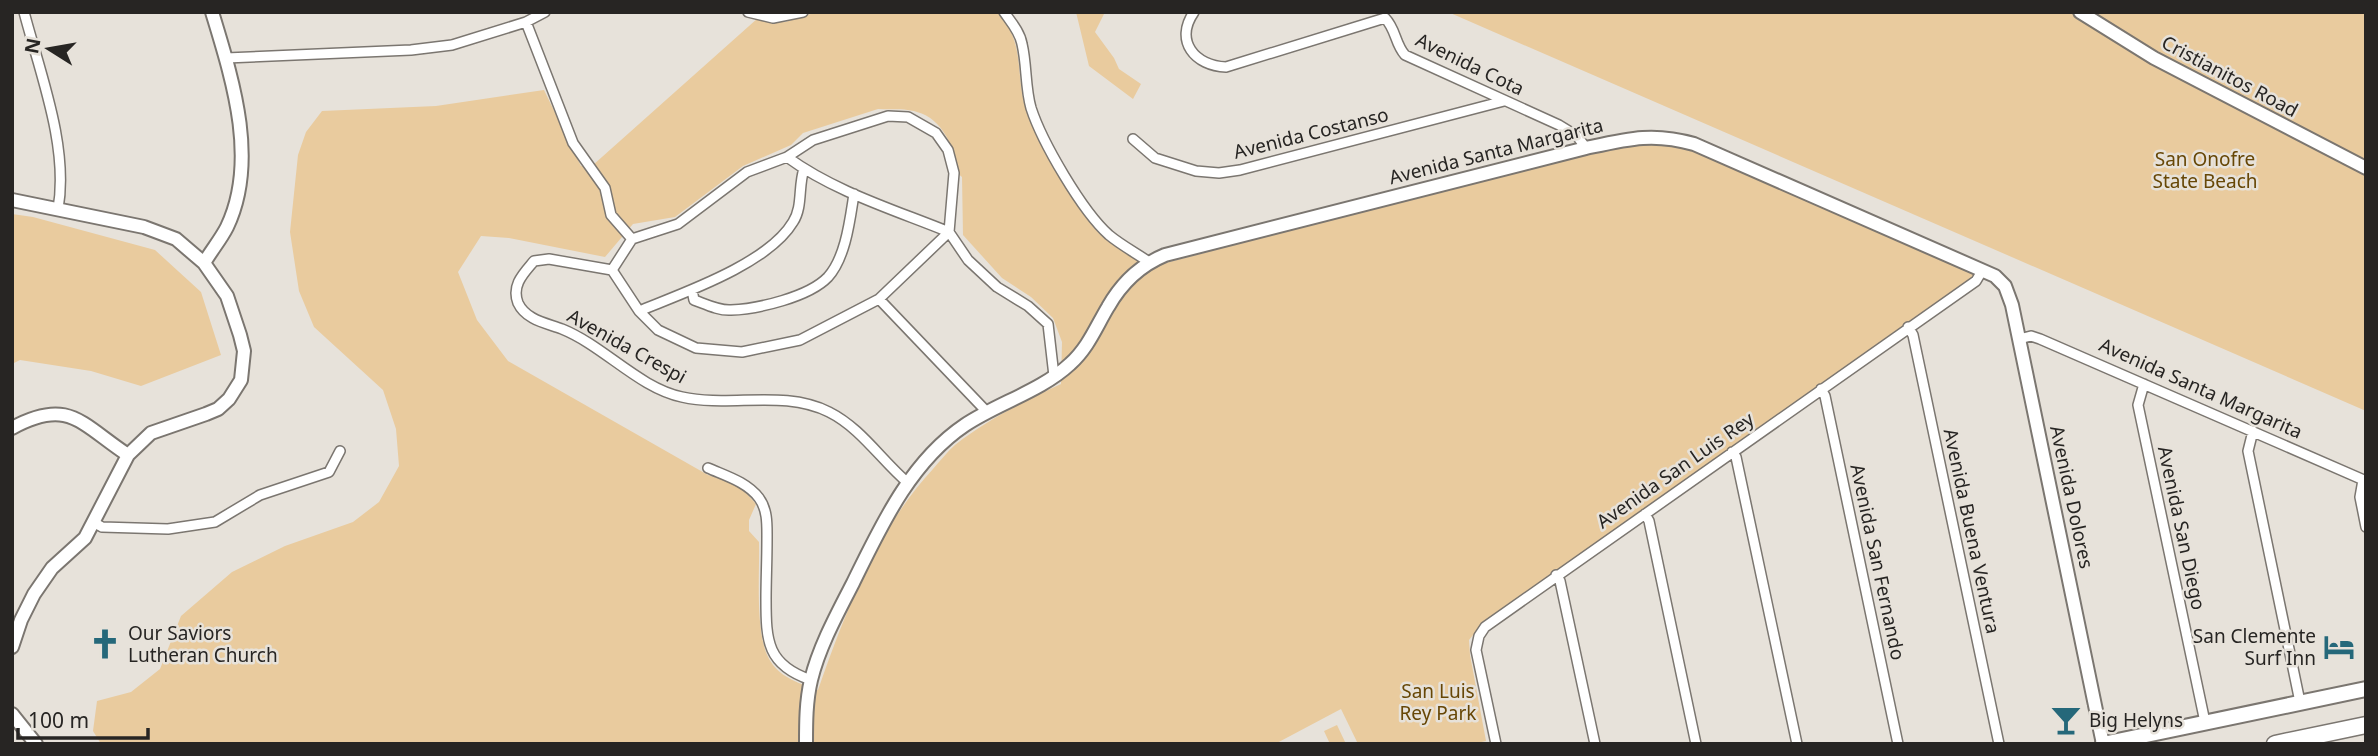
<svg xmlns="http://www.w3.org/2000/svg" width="2378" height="756" viewBox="0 0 2378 756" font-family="'Noto Sans',sans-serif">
  <rect width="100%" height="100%" fill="#e7e2da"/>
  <path fill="#e9cb9e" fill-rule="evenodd" d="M817,12H998C1024,42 1016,68 1024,103C1030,125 1086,224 1103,237C1118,248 1137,256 1154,266L1477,181L1621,146L1645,141L1685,146L1977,275L1482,624L1469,640L1470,655L1486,741L1473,744H1358L1341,709L1275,744H101L93,731L97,701L131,692L160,669L181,616L232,572L285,546L353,522L379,502L399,466L396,429L383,390L314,327L299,291L290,232L298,155L306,132L322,111L436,106L544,90L581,166L593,165L758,18L785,22ZM878,109C890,110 905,108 917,112C943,119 955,148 957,173L962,177L963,235L1002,278L1031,297L1053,318L1062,342L1061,384C1024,401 987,420 955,445C947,452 940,461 933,469C877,529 845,613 818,690C801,684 781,678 771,662C754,638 760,572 759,542L749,531V520L756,504L739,485L708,475L508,361L477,320L458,272L481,236L509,238L605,257L633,224L675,217L743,166L791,145L803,133Z
    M1076,12H1105L1095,32L1114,58L1119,69L1141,84L1133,99L1089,66Z
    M1448,12H2366V411Z
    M12,214L33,217L155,250L201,292L221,355L141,386L91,371L20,360L12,364Z
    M1337,725L1346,744H1330L1324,731Z"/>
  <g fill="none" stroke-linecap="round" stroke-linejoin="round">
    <g stroke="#7b7670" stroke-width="12">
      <path id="street" d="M24,12C40,73 69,147 58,209
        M748,12L773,18L803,12
        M1004,12C1011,22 1020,32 1022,44C1027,65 1025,87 1031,108C1042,142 1082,211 1109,235C1121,245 1136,253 1149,262
        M1194,12C1174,41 1195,66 1226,67L1385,18C1396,29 1395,44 1405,55L1559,125L1577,136L1586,148
        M526,22L573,143L605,188L611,215L632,239
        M226,58L411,50L452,45L526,22L545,12
        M1133,139L1155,158L1196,171L1219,173L1240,170L1504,101
        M787,157C835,192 895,210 949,232
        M632,239L678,224L747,172L787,157L813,140L888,116L908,117L936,133L948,150L954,173L949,232L968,260L997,287L1028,306L1048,324L1054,376
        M632,239L612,270L639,311L658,330L696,348L742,352L800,340L879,299L949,232
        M612,270L549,259L534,261C524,273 511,285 518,303C526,320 546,323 562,329C604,346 639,388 682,397C730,408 783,389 829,412C861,428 881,460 908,483
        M692,290L694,300C705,304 719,311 731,310C758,309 809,297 828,277C846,257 850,219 854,194
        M879,299L987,412
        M639,311C683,293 768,264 793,222C803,207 798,186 804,169
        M1908,327L1913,335L1999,744
        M2019,339L2031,336L2040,339L2366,481
        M2144,384L2138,405L2205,722
        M1821,389L1825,396L1898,744
        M2253,431L2248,451L2300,702
        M1732,452L1736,457L1797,744
        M708,468C726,476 747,482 759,498C768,510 767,526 767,540C767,560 766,580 766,599C766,641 767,665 811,680
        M2363,480L2360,497L2366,527
        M1645,514L1649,521L1696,744
        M93,522L102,527L168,529L215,522L260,495L329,472L340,451
        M1556,575L1560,581L1595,744
        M1496,744L1476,650L1479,636L1485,627L1976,281L1982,271"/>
    </g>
    <g stroke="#7b7670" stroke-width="16">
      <path id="secondary" d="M2080,12L2154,58L2366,168
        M12,200L144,227L176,239L204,263L227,296L240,335L244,351L241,380L229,399L218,409L206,414L151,433L128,455L85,538L52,568L34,594L21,620L12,647
        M204,263C211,251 221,239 227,227C259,160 232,78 212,12
        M12,428C69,397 81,424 128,455
        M12,714L36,744
        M806,744C806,723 806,701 811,680C819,647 837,614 853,583C881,526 910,462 965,425C998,403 1041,391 1070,364C1088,348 1096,327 1108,307C1121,284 1141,265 1165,255L1586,148C1627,139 1653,132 1694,144L1995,276L2005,286L2012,305L2103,744"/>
    </g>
    <g stroke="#7b7670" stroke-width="18">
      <path id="primary" d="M2103,744L2366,689"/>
    </g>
    <g stroke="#7b7670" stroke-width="19">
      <path id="highway" d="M2275,744L2366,725"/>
    </g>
    <use href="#street" stroke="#fff" stroke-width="9"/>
    <use href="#secondary" stroke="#fff" stroke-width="12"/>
    <use href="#primary" stroke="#fff" stroke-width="14"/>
    <use href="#highway" stroke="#fff" stroke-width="16"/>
  </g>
  <defs>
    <g id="church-bare" transform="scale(2.415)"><path d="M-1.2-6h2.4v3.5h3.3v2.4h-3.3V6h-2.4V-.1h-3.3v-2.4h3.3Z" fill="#25687a" stroke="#e7e2da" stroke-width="2.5" paint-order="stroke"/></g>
    <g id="hotel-bare" transform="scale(2.415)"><path d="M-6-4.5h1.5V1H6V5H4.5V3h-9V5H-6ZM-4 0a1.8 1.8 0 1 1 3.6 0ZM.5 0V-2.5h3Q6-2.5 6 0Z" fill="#25687a" stroke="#e7e2da" stroke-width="2.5" paint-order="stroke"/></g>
    <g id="bar-bare" transform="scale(2.415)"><path d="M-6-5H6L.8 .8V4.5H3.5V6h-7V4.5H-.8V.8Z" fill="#25687a" stroke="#e7e2da" stroke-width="2.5" paint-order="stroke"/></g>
  </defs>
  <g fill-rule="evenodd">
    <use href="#church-bare" x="105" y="644"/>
    <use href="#hotel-bare" x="2339" y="647"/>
    <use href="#bar-bare" x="2066" y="720"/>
  </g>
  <g text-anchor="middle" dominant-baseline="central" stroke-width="5" stroke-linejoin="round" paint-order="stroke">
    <g font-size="19" fill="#272523" stroke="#e7e2da">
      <text transform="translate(1470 64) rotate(26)">Avenida Cota</text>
      <text transform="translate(2230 76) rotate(28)">Cristianitos Road</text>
      <text transform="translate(1311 133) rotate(-14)">Avenida Costanso</text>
      <text transform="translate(1496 151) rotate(-14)">Avenida Santa Margarita</text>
      <text transform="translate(627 346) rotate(29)">Avenida Crespi</text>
      <text transform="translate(2201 388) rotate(24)">Avenida Santa Margarita</text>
      <text transform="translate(1675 470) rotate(-35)">Avenida San Luis Rey</text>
      <text transform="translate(2072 497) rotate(78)">Avenida Dolores</text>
      <text transform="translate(2182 528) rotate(78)">Avenida San Diego</text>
      <text transform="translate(1972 531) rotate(78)">Avenida Buena Ventura</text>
      <text transform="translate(1878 562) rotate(78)">Avenida San Fernando</text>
    </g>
    <g font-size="19" fill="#674706" stroke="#e7e2da">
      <text x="2205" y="159">San Onofre<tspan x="2205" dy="22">State Beach</tspan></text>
      <text x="1438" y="691">San Luis<tspan x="1438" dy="22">Rey Park</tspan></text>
    </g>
    <g font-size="19" fill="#272523" stroke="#e7e2da" text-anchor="start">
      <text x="128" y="633">Our Saviors<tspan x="128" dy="22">Lutheran Church</tspan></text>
      <text x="2316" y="636" text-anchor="end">San Clemente<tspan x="2316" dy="22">Surf Inn</tspan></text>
      <text x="2089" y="720">Big Helyns</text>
    </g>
  </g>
  <rect width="2378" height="756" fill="none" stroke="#272523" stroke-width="28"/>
  <g transform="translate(49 49) rotate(281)" stroke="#e7e2da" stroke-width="5" paint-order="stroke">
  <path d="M0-5L12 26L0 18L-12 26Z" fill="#272523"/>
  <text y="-10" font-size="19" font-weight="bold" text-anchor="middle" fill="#272523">N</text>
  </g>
  <path d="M18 728v10h130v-10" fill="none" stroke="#272523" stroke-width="3.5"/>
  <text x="28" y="728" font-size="21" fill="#272523" stroke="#e7e2da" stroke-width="5" paint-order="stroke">100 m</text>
</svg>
